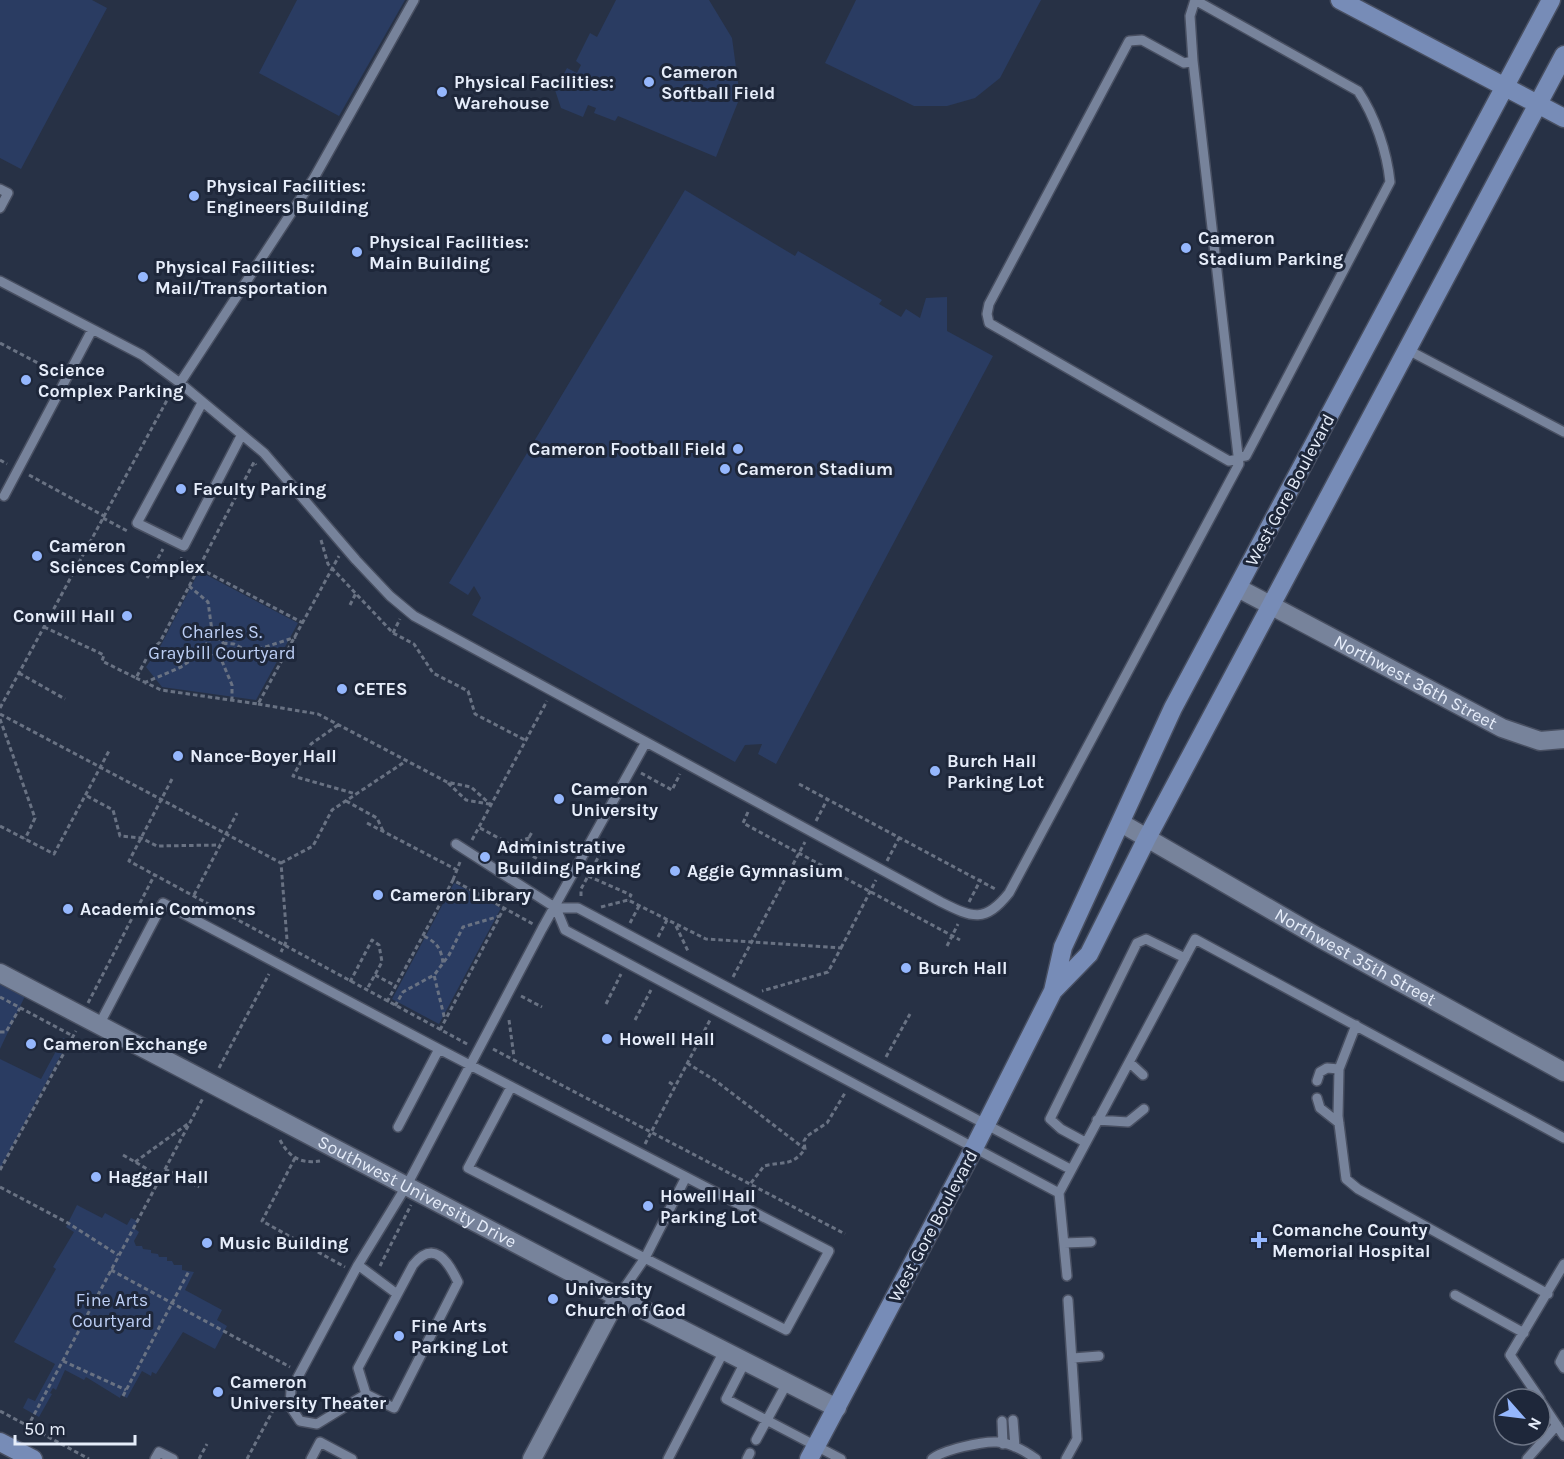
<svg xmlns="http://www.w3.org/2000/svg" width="1564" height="1459" viewBox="0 0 1564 1459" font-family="Karla,sans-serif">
  <rect width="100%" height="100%" fill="#273145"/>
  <path fill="#2a3c62" d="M0,0H92L107,8L21,169L0,158Z
    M297,0H405L339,116L259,73Z
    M616,0H709L732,38L740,97L716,157L618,116L615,121L594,113L596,108L588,105L583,117L561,108L555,90L567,68L577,73L581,65L576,61L590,33L597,37Z
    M856,0H1041L1000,78L975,98L947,106H914L825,63Z
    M685,190L795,256L798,251L882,300L879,304L901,317L906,309L920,318L926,298L947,297V331L993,356L776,764L758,754L762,744L745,745L735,762L472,615L481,598L474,586L468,595L449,583Z
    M199,571L298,623L256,700L162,687L146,667L161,645Z
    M454,883L501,908L439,1024L392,999Z
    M0,984L25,996L0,1049Z
    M63,1038L69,1040L0,1169V1059L41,1079Z
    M77,1205L102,1218L105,1213L127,1225L131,1218L138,1221L134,1228L139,1232L134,1241L136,1246H142L143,1249L151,1250V1253L158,1254L159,1257H167V1261H172L174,1265H182V1270L194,1272L185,1290L222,1310L217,1320L227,1326L215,1349L183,1332L156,1374L152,1372L151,1376L142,1371L127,1398L121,1395L120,1398L86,1377L84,1380L65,1370L56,1390L53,1388L50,1393L52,1394L39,1417L23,1408L28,1398L35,1401L55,1364L14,1342L56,1269L53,1267L74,1232L66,1227Z"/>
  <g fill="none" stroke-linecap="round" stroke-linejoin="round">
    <g stroke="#484f61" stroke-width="12">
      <path id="lane" d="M1195,0L1358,91C1375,116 1387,152 1390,182L1246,456L1238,457
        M1193,61L1184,63L1142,40L1129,41L989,304L987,314L989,323L1229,461L1238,459
        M0,189L8,193L0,208
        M0,281L142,355L180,383L264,453L356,560L390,596L414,616L941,902C973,918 985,923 1009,893L1239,464L1193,61L1190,16L1195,0
        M1408,350L1564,432
        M180,383L314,178L414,0
        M202,403L137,523L184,546L241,436
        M4,496L92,330
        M456,844L556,908L565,930L1059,1193
        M556,908H578L1070,1169
        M99,1025L163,903L439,1049L398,1127
        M1356,1025L1339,1069L1338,1116L1346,1179L1358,1189L1548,1294
        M439,1049L829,1251L786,1330L468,1168L511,1087
        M1129,1062L1143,1075
        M1317,1081L1320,1072L1327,1068L1339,1069
        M1317,1098L1320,1108L1339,1123
        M1097,1120L1128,1122L1144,1109
        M1085,1142L1061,1129L1050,1119L1137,943L1146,939L1185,958
        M1064,1243L1091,1242
        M358,1265L397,1294
        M1067,1276L1059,1193L1195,939L1564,1138
        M1455,1295L1524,1333
        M618,1297L645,1258L686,1177
        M1564,1354L1560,1362L1564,1368
        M1073,1358L1099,1356
        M745,1362L726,1399L841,1459
        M366,1394L358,1368L413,1265C434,1239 448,1261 458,1282L394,1408L366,1394L317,1424L300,1421L290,1406L291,1390L358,1265L407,1185L542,929L646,742
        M1540,1399L1510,1355L1564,1264
        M1540,1400L1564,1436
        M1013,1420L1015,1447
        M1002,1421L1003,1444
        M756,1440L787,1383
        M155,1459L159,1452L173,1459
        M311,1459L320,1442L352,1459
        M668,1459L724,1351
        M747,1459L750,1453
        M932,1459C942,1450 983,1441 997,1442C1011,1443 1025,1451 1036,1459
        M1066,1459L1077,1439L1068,1300
        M1527,1459L1557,1425"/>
    </g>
    <g stroke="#484f61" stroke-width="21">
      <g id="street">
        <path id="s1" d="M1238,588L1502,728L1540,741L1564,739"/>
        <path id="s2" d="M1121,823L1318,937L1564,1072"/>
        <path id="s3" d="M0,973L618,1297L837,1408"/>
        <path d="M532,1459L618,1297"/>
      </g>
    </g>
    <g stroke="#484f61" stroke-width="21">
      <path id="secondary" d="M1340,0L1564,118
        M1054,990L1089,954L1147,838L1564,55
        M0,1442L33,1459
        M809,1459L973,1150L1053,991L1063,947L1173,708L1551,0"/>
    </g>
    <path stroke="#697283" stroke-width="3" stroke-dasharray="4.5 3" stroke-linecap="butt" d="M0,343L57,373
      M0,460L7,464
      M29,475L104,516
      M103,518L129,532
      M321,540L328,564L393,633L414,644L433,673L468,691L475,714L525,740
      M180,558L303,623
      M147,578L163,549
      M189,586L208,602L213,638
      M350,605L356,593
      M44,627L104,655L102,661L136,678L151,650L160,642L254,462L256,465
      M393,633L400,619
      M206 647a9 9 0 1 1 18 0a9 9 0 1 1-18 0Z
      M223,643L234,644L250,652L296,637
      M219,654L232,685V700
      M19,673L65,699
      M136,678L161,690L258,704L339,556
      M144,683L181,667L207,649
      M258,704L318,714L447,782L471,787L490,804
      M0,708L172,391
      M0,714L281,863L287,940L281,952
      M0,719L35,818L25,839
      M338,725L311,744L293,776L356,794
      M641,773L672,790L680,774
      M172,779L129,861L469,1045
      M448,783L466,800L489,804
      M799,784L997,890
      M87,796L113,810L120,836L141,838L157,846L220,845
      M346,801L377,818L383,831
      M748,812L743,823L960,940
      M816,821L828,798
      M367,823L457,870
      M0,826L54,854L110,749
      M480,828L560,871
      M472,840L547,701
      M511,844L529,838L534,855
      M522,850L532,832
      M887,861L900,836
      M281,863L313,846L332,810L406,761
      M588,876L631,895L628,900
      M453,880L460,862
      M194,895L237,813
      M581,896V889L606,843
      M969,902L981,879
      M601,907L628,900L706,939L841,948L828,972L762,991
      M630,923L639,906
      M676,926L688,951
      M424,936C437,943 441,948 443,963
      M658,937L667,920
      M947,946L958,924
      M841,948L876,880
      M435,974L449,955L463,927L500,916
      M375,975L396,986
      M733,977L805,842
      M350,982L372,940L379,945L382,962L366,991
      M521,996L542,1007
      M0,997L73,1036
      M387,1002L453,880L533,924
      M88,1003L155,874
      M606,1004L621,974
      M395,1006L403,992L434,975L445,1020
      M509,1020L514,1057
      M635,1020L651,990
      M440,1030L504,908
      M0,1032H6L20,1008
      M493,1049L845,1234
      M886,1057L910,1014
      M687,1063L716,1081L805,1149
      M219,1068L269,974
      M669,1082L675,1086
      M280,1140C289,1157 300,1164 320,1161
      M645,1144L710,1020
      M123,1155L161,1177
      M295,1158L262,1221L345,1267
      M135,1162L189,1123
      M165,1169L199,1187
      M0,1170L76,1031
      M751,1183L764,1166C783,1161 792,1167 805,1149L804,1141L807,1136L827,1123L845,1093
      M0,1187L68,1223L118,1255
      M380,1266L411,1205
      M111,1270L290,1367
      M63,1361L126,1390
      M123,1396L189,1271
      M0,1411L28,1426L203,1098
      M28,1426L89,1459
      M199,1459L207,1444
      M247,1459L278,1401"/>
    <use href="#lane" stroke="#77839b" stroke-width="9"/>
    <use href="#street" stroke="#77839b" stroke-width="18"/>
    <use href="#secondary" stroke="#778cb7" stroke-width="18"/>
  </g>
  <g fill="#95b7fd" stroke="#1e273a" stroke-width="2">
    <circle cx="649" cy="82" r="6"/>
    <circle cx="442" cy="92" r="6"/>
    <circle cx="194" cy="196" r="6"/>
    <circle cx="1186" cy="248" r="6"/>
    <circle cx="357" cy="252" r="6"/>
    <circle cx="143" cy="277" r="6"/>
    <circle cx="26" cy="380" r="6"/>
    <circle cx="738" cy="449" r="6"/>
    <circle cx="725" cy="469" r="6"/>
    <circle cx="181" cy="489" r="6"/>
    <circle cx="37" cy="556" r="6"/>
    <circle cx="127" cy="616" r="6"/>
    <circle cx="342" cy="689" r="6"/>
    <circle cx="178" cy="756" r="6"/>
    <circle cx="935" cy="771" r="6"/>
    <circle cx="559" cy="799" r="6"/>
    <circle cx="485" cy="857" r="6"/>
    <circle cx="675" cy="871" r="6"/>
    <circle cx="378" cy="895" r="6"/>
    <circle cx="68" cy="909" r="6"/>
    <circle cx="906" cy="968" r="6"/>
    <circle cx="607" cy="1039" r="6"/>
    <circle cx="31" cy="1044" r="6"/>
    <circle cx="96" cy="1177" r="6"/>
    <circle cx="648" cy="1206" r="6"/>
    <path d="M1256 1231h6v6h6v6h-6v6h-6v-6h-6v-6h6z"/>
    <circle cx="207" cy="1243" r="6"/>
    <circle cx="553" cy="1299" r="6"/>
    <circle cx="399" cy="1336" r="6"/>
    <circle cx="218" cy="1392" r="6"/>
  </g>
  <g text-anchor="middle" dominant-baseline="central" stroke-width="6" stroke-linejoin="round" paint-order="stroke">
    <g font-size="18" font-weight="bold" fill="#e6edfa" stroke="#1e273a" text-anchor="start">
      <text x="661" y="72">Cameron<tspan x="661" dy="21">Softball Field</tspan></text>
      <text x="454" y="82">Physical Facilities:<tspan x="454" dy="21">Warehouse</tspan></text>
      <text x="206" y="186">Physical Facilities:<tspan x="206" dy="21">Engineers Building</tspan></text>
      <text x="1198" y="238">Cameron<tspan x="1198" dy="21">Stadium Parking</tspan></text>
      <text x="369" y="242">Physical Facilities:<tspan x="369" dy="21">Main Building</tspan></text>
      <text x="155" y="267">Physical Facilities:<tspan x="155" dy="21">Mail/Transportation</tspan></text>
      <text x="38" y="370">Science<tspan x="38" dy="21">Complex Parking</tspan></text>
      <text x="726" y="449" text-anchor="end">Cameron Football Field</text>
      <text x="737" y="469">Cameron Stadium</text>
      <text x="193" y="489">Faculty Parking</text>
      <text x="49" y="546">Cameron<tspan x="49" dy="21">Sciences Complex</tspan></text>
      <text x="115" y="616" text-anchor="end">Conwill Hall</text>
      <text x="354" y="689">CETES</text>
      <text x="190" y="756">Nance-Boyer Hall</text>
      <text x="947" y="761">Burch Hall<tspan x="947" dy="21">Parking Lot</tspan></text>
      <text x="571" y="789">Cameron<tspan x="571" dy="21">University</tspan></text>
      <text x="497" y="847">Administrative<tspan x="497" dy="21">Building Parking</tspan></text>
      <text x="687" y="871">Aggie Gymnasium</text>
      <text x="390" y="895">Cameron Library</text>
      <text x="80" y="909">Academic Commons</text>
      <text x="918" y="968">Burch Hall</text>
      <text x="619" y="1039">Howell Hall</text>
      <text x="43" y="1044">Cameron Exchange</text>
      <text x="108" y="1177">Haggar Hall</text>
      <text x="660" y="1196">Howell Hall<tspan x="660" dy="21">Parking Lot</tspan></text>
      <text x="1272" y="1230">Comanche County<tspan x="1272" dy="21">Memorial Hospital</tspan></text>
      <text x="219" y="1243">Music Building</text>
      <text x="565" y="1289">University<tspan x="565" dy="21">Church of God</tspan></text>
      <text x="411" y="1326">Fine Arts<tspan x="411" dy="21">Parking Lot</tspan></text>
      <text x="230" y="1382">Cameron<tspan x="230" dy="21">University Theater</tspan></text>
    </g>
    <g font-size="18" fill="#e6edfa" stroke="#1e273a">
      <text transform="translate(1290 490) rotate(-62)">West Gore Boulevard</text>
      <text stroke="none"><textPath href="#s1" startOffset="201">Northwest 36th Street</textPath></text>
      <text stroke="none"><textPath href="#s2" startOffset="270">Northwest 35th Street</textPath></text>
      <text stroke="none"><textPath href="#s3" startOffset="471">Southwest University Drive</textPath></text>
      <text transform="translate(933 1226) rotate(-62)">West Gore Boulevard</text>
    </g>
    <g font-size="18" fill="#bdcff5" stroke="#1e273a">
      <text x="222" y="632">Charles S.<tspan x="222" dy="21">Graybill Courtyard</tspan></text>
      <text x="112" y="1300">Fine Arts<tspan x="112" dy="21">Courtyard</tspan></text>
    </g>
  </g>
  <g transform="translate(1522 1417) rotate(118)"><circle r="28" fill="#1e273a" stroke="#6e7687" stroke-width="1.5"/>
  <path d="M0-4.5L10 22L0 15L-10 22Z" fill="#95b7fd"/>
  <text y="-9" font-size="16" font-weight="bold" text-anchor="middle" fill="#e6edfa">N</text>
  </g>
  <path d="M15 1435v9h120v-9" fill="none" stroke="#e6edfa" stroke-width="3"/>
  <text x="24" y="1435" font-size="18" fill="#e6edfa" stroke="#1e273a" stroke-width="4.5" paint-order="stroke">50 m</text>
</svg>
